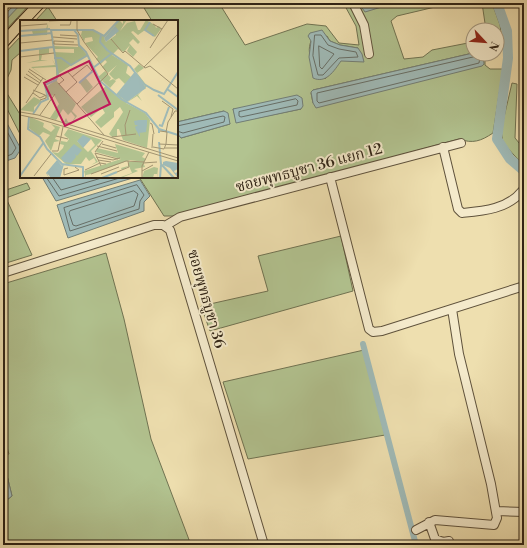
<svg xmlns="http://www.w3.org/2000/svg" width="527" height="548" viewBox="0 0 527 548" font-family="'Libre Bodoni','Noto Serif Thai',serif">
  <rect width="100%" height="100%" fill="#eedfaf"/>
  <filter id="stains"><feTurbulence type="fractalNoise" baseFrequency=".005" numOctaves="4"/><feColorMatrix values="0 0 0 0 .2 0 0 0 0 .09 0 0 0 0 .02 0 0 0 .5 -.17"/></filter>
  <radialGradient id="worn" r=".72"><stop offset=".6" stop-color="#630" stop-opacity="0"/><stop offset="1" stop-color="#630" stop-opacity=".3"/></radialGradient>
  <path fill="#b2c390" stroke="#707352" fill-rule="evenodd" d="M3,3H31L3,33Z
    M141,3H219L245,45L307,24L326,26L339,43L359,45L356,26L345,6L347,3L385,6V3H452L397,16L391,21L404,59L423,57L432,50L473,42V53L313,90L311,93L313,103L484,56L485,54V65L490,69H503L493,133C481,141 473,144 459,139L175,216H164L139,177H177V133L181,138L230,124L224,111L177,122V21H152ZM327,36L330,41L340,45L358,48L340,61L325,79C316,67 305,57 311,41ZM233,109H301L237,122Z
    M482,3H492L500,25L503,45L497,46V30H486Z
    M48,7L57,21H35Z
    M21,36V52L12,60L11,70L3,87V55Z
    M512,83L517,84L515,138L524,149V166L503,143L501,130Z
    M3,87L21,116V136L3,101Z
    M27,183L30,189L6,198L32,255L3,264V191Z
    M341,236L353,291L210,331L201,306L268,291L258,256Z
    M106,253L124,319L151,439L191,545H3V503L12,496L3,459V455L9,454L3,434V284Z
    M364,350L385,435L248,459L223,382Z"/>
  <path fill="#9fbab7" stroke="#727e76" d="M3,3H22L3,23Z
    M361,3H385V6L365,12L360,5Z
    M322,30L330,41L340,45L358,48L362,54L364,62L341,61C334,71 326,84 313,78L309,57L311,41L308,36L310,33Z
    M473,53L483,54L484,64L482,66L316,108L313,103L311,92L313,90Z
    M297,95L302,98L303,106L301,109L236,123L233,109Z
    M224,111L228,113L230,124L181,138L177,133V122Z
    M3,116L21,149L15,158L3,162Z
    M42,177H136L56,201Z
    M140,180L150,196L144,202V211L68,238L57,205Z
    M3,459L12,496L3,503Z"/>
  <g fill="none" stroke-linecap="round" stroke-linejoin="round">
    <path stroke="#676e66" stroke-width="1" d="M315,35H321L328,45L339,49L356,52L358,57L339,58L323,75H318L313,56Z
      M319,46L334,54L322,69L320,67Z
      M478,54L480,57L479,63L319,103L317,101V93L473,57Z
      M296,99L298,101L297,105L241,117L239,116V112Z
      M3,124L16,148L12,154L3,158
      M177,126L223,116L225,117L224,122L183,133L177,131
      M46,177L59,196L123,177
      M52,177L61,190L105,177
      M137,185L144,195L140,201L139,209L70,231L64,208Z
      M134,191L138,194L134,206L76,226L73,225L69,213L70,211Z"/>
    <path stroke="#9fbab7" stroke-width="6" d="M363,344L416,545"/>
    <path stroke="#9fbab7" stroke-width="10" d="M497,3L507,31L508,58L497,139L510,159L524,171"/>
    <g stroke="#5f523c" stroke-width="10">
      <path id="minor" d="M353,3L364,25L369,54
        M443,147L458,209L462,213C483,211 508,209 522,191
        M330,177L369,329L373,332L382,331L524,286
        M165,226L180,217L461,143
        M3,273L154,225H163L170,230L264,545
        M497,511L524,512
        M429,522L435,539L443,542L449,541
        M416,530L435,520L494,525L497,518L491,484L459,354L452,309"/>
    </g>
    <g stroke="#2f2315" stroke-width="12">
      <path id="major" d="M23,21L40,3
        M3,43L21,23"/>
    </g>
    <g stroke="#2f2315" stroke-width="12">
      <path id="highway" d="M3,8L8,3"/>
    </g>
    <use href="#minor" stroke="#f4eacb" stroke-width="8"/>
    <use href="#major" stroke="#eedfaf" stroke-width="10"/>
    <use href="#highway" stroke="#eedfaf" stroke-width="11"/>
  </g>
  <g text-anchor="middle" dominant-baseline="central" stroke-width="4" stroke-linejoin="round" paint-order="stroke">
    <g font-size="15" fill="#2f2315" stroke="#f4eacb">
      <text transform="translate(309 168) rotate(-15)">ซอยพุทธบูชา 36 แยก 12</text>
      <text transform="translate(206 299) rotate(74)">ซอยพุทธบูชา 36</text>
    </g>
  </g>
  <g transform="translate(20 20)">
    <rect width="158" height="158" fill="#eedfaf"/>
    <path d="M99,0L103,4V0L106,1L100,11L107,3L115,1L118,10H120L126,0L135,5L136,8L139,6L141,9L135,17L125,10L118,15L113,11L111,12L120,22L118,24L113,19L109,23L117,32L113,37L107,31L110,25L104,32L98,29L92,35L108,45L106,53L111,57L117,53L114,49L119,44L124,48L117,53L127,66L118,75L122,81L117,76L106,83L125,93L130,100L127,128L103,120L99,109H97V116L92,117L89,114L103,92L100,87L94,92V97L81,108L75,102L85,93L82,88L71,97L61,87L86,66L101,80L97,75L112,57L105,64L99,58L95,60L89,54L97,45L88,53L82,47L87,42L85,40L81,44L76,39L78,37L65,23L73,21L72,17L65,18L64,22L61,15L62,11H76L84,16ZM95,6L96,15L86,22L84,18ZM117,54L126,68L107,82L98,75L104,79L106,77L101,73L104,67L111,76L114,75L106,66ZM28,3L27,15L0,16L13,14L12,11H0L26,9ZM58,24L67,35L38,54L34,32L54,33V29H33V26L58,27ZM33,27L29,28V33L22,35L21,40H28L6,43L19,40V29ZM32,39L38,49L37,57L35,60H31L36,57V47L13,48L29,60L11,47L35,45ZM85,51L91,58L89,61L93,59L96,61L90,68L78,57ZM65,57L73,67L67,73L59,62ZM36,60L56,84L52,91L57,96L51,104L44,102L46,98L48,102H52L55,97L51,92L48,95L43,89L36,100L30,98L39,84L34,75L28,77L25,68ZM14,77L22,81L14,87V92L0,90ZM10,97L24,103L23,107L31,112L35,108L31,104L40,107L35,119L40,121L34,122L31,131L25,121L30,115L23,112L19,116L9,108ZM48,109L82,120L71,131L78,142L71,145L76,142L74,138L69,141L66,137L61,144H46L32,132L38,133L43,128L44,125L40,124L41,121L47,122L49,119L44,115ZM71,119L75,125L68,132L57,121ZM95,124L125,133L122,137L126,139L124,142L110,140L71,154L72,158L71,154L66,155V158L64,151L101,139L76,132L77,128L98,133ZM109,142H123L125,147L114,149L118,151L101,158H98L112,153L109,146L102,150L101,148L108,146ZM134,147L138,148L137,158V154H134L133,158H122L124,151Z" fill="#b2c390" fill-rule="evenodd"/>
    <path d="M95,6L99,11L86,22L84,18ZM116,53L126,68L107,82L98,75ZM119,100H127V104L126,112L119,113L120,115V117L116,110L115,107L118,105H115L114,101ZM63,115L71,119L63,128L57,121ZM54,124L62,130L57,136L55,134L56,137L51,143L44,142L41,138ZM37,140L42,146L40,155L38,158H34L32,154L34,158H31L27,153L29,158L26,153ZM146,141L158,143V149L154,151L155,153L158,152V158L150,148L143,145V142Z" fill="#9fbab7"/>
    <path fill="none" stroke="#9fbab7" stroke-width="2" d="M130,2L125,10L134,16M54,10L58,15L59,25L66,32L80,61L101,79L126,93L139,109V113M0,11L30,9M81,15L80,22L87,30L110,46L124,64L134,70L144,74L158,52M0,16L32,13M0,31L33,27M34,38H41L51,45L68,35M73,48L91,34M59,63L74,50M147,69L158,77M97,75L116,52M138,75L158,90M13,94L21,82L28,79L25,65L36,60L38,55L31,10H73L84,16L99,0M9,97L8,109L20,117L27,129L42,144L63,147V158M139,105L142,106L149,87M139,109L158,115M139,122L141,144L154,158M0,156L24,122M39,158L43,144M82,158L97,152M140,158L141,145"/>
    <path fill="none" stroke="#a29471" stroke-width="1" d="M57,0V10L64,22L88,54L57,84L84,115M29,1L51,0M133,4L142,9L148,0M40,5H50L51,1M0,6L27,4M40,15L57,16M33,17L57,19M91,19L103,33L105,31L125,48L130,46L158,69M34,21V24L58,25M34,21L54,22M0,23L32,20M130,28L142,9M0,37L34,33M124,47L158,14M9,49L26,60M8,51L21,61M6,54L20,63M4,57L18,65M52,57L67,45L72,51M38,63L57,84M39,64L44,60L40,56M13,70L25,75M46,72L57,62L47,51M13,73L20,78L26,75V78L20,80M142,81L153,89L151,97M6,83L23,58M0,92L18,95L158,138M0,95L19,99L158,141M20,95L35,74M130,103L132,104L134,114M146,112L148,102L155,91H158M106,115L105,105L110,90M36,116L48,119M92,117L116,114M82,124L96,128M139,124L158,125M77,126L97,131M133,127L144,129L146,124L147,112L140,111M132,128L133,114M145,128H158M32,131H38L43,107M75,132L83,121M75,133L98,139M75,133L81,146M76,137L93,140L100,138M78,140L91,142M123,143L137,142M48,148L44,149V155L59,150L55,147M65,150L80,143L86,144M122,151L133,145M97,152L109,147L108,141M71,154L106,141L124,142M81,154L99,147M14,156L31,134M122,158V146L129,132"/>
    <path fill="#c2185b" fill-opacity="0.15" stroke="#c2185b" stroke-width="2" d="M69,41L90,84L45,106L24,63Z"/>
    <rect width="158" height="158" fill="none" stroke="#2f2315" stroke-width="2"/>
  </g>
  <rect width="527" height="548" fill="none" stroke="#eedfaf" stroke-width="16"/>
  <rect x="4" y="4" width="519" height="540" fill="none" stroke="#2f2315" stroke-width="2"/>
  <rect x="8" y="8" width="511" height="532" fill="none" stroke="#2f2315"/>
  <g transform="translate(485 42) rotate(116)"><circle r="19" fill="#f4eacb" stroke="#a59a82"/>
  <path d="M0-3L7 15L0 10L-7 15Z" fill="#8f2418"/>
  <text y="-6" font-size="11" font-weight="bold" text-anchor="middle" fill="#2f2315">N</text>
  </g>
  <rect width="100%" height="100%" filter="url(#stains)"/>
  <rect width="100%" height="100%" fill="url(#worn)"/>
</svg>
